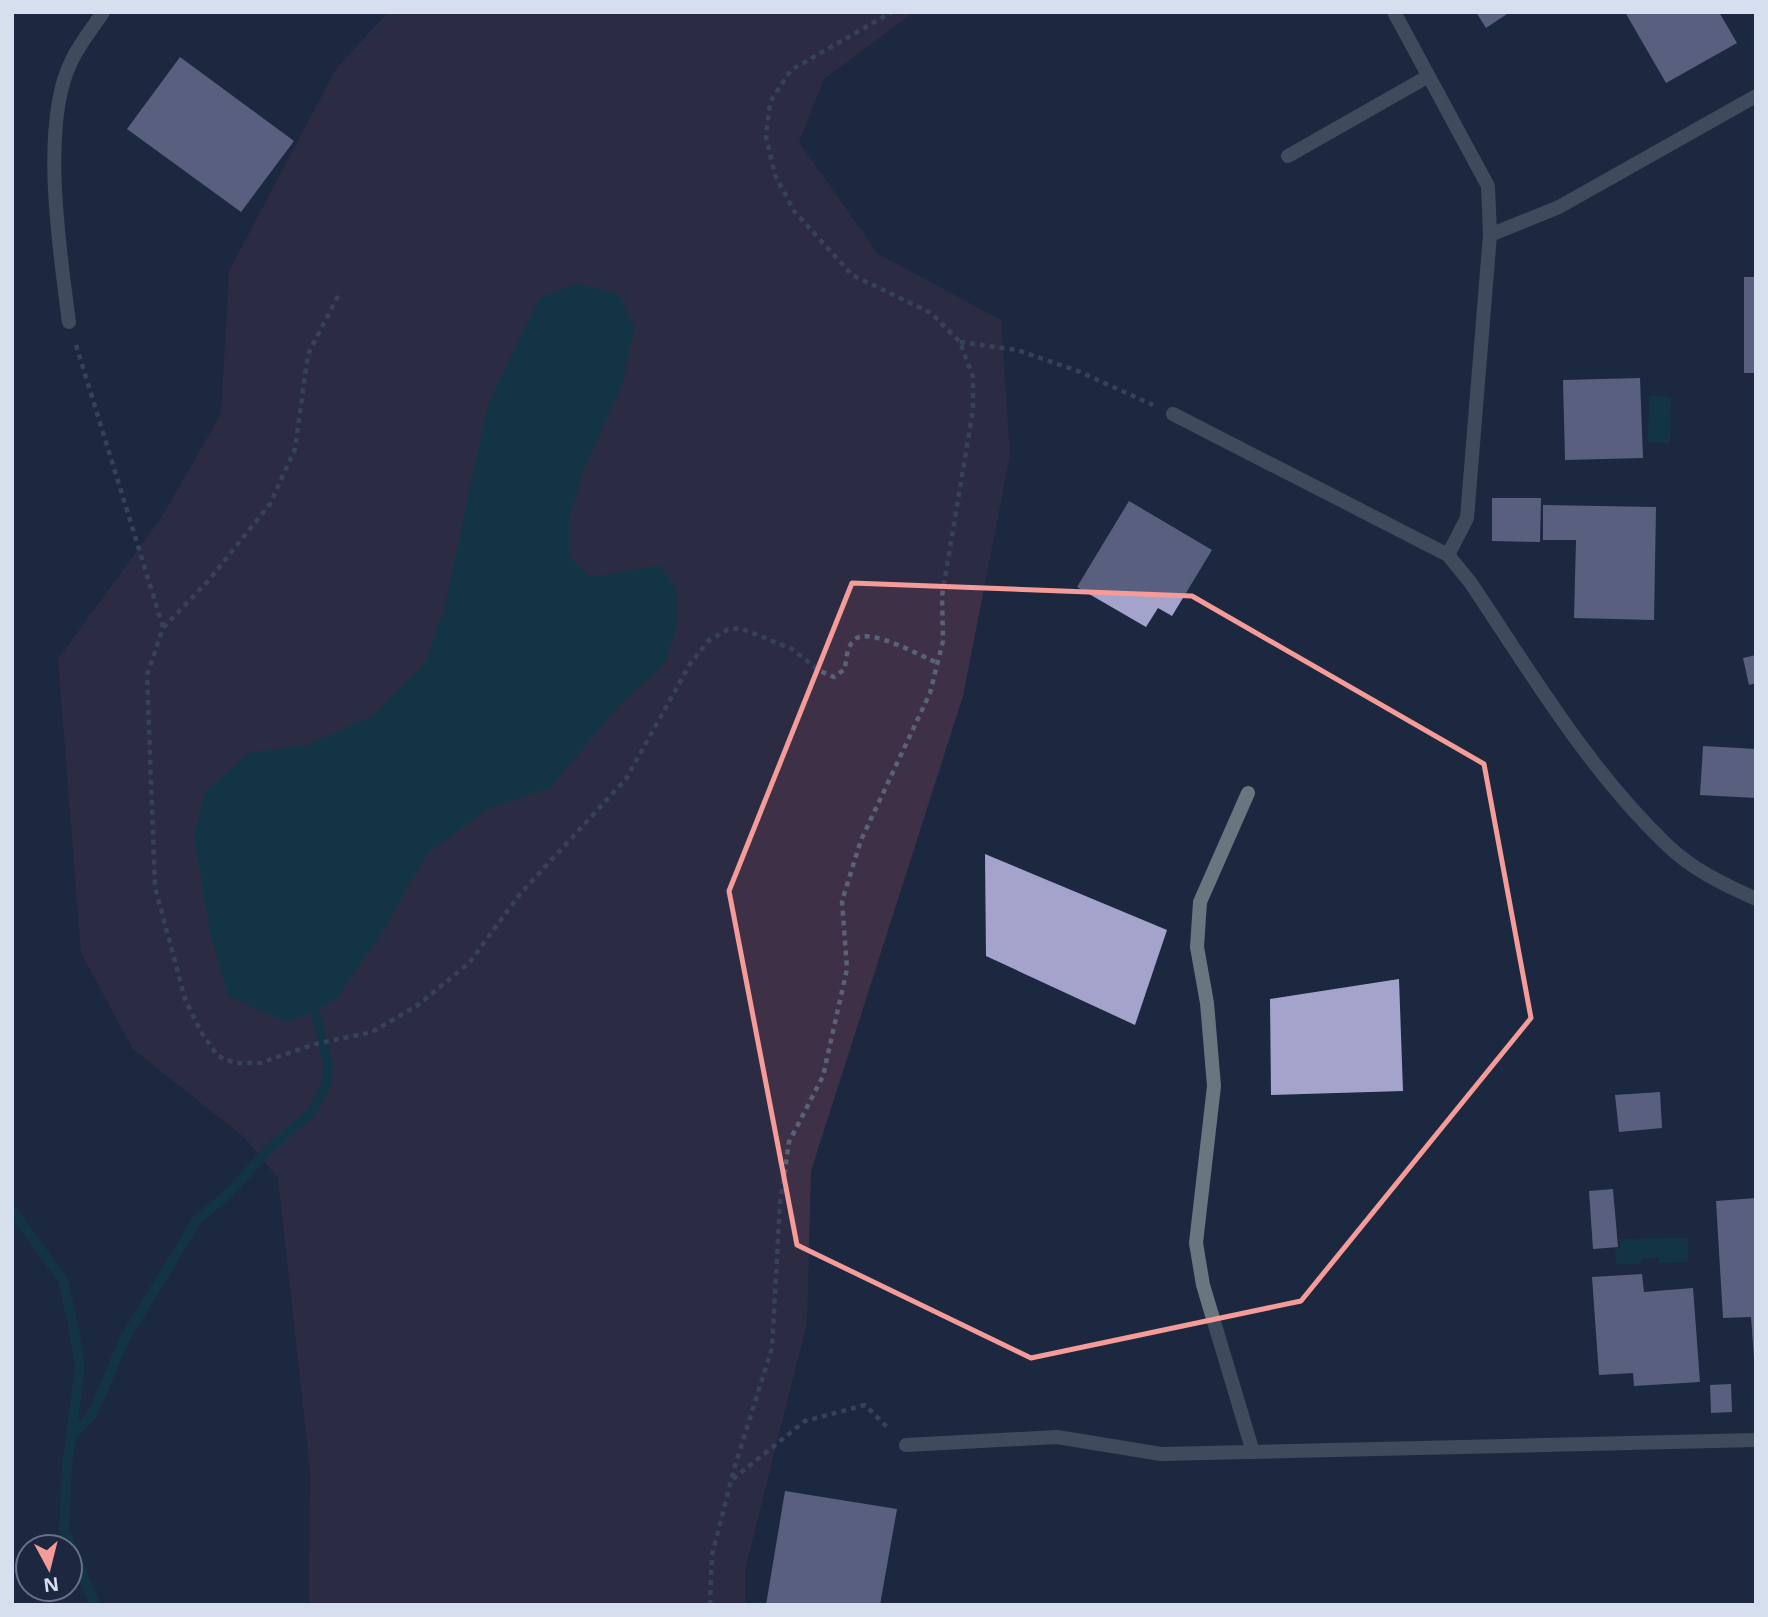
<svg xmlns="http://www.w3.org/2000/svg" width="1768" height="1617" viewBox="0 0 1768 1617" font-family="'Open Sans',sans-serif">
  <rect width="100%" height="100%" fill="#1b2840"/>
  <path fill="#3e3147" d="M388,12H914L824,79L799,142L878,254L1001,320L1010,455L963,696L811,1171L807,1323L745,1570V1605H309L310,1470L278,1178L245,1138L133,1049L81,953L58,659L161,518L221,414L229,271L336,69Z"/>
  <path fill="#0b434d" d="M578,283L619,294L635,328L622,386L584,470L569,520V557L590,577L660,565L677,591L678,622L665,663L618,707L551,787L488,809L427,854L384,930L335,1001L287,1023L228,996L210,933L194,835L206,790L250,752L307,745L374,715L425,663L445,605L488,404L539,298Z
    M1649,396L1671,397L1670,443L1648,442Z
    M1688,1238V1262L1660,1263L1658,1257L1643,1259L1641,1264H1616L1615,1249L1620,1248V1239Z"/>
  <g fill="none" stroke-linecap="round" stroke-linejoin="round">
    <path stroke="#0b434d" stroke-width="10" d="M12,1210L63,1280L73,1325L80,1367L67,1466L64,1529L95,1605
      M70,1438L93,1413L125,1338L197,1220L228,1194L272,1146L311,1113L326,1085L328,1064L315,1011"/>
  </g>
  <path fill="#a4a3cb" d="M1476,12H1510L1486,28Z
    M1625,12H1719L1737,43L1666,83Z
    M180,57L294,141L241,212L127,129Z
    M1744,277H1756V373H1744Z
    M1640,378L1643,458L1565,460L1563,380Z
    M1492,498H1541L1540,542L1492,541Z
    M1129,501L1212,550L1172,616L1158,608L1146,627L1077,587Z
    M1543,505L1656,507L1654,620L1574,618L1576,540H1543Z
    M1756,655V683L1749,685L1743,658Z
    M1703,746L1756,749V798L1700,795Z
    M985,854L1167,930L1135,1025L986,956Z
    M1399,979L1403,1091L1271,1095L1270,999Z
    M1660,1092L1662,1128L1619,1132L1615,1095Z
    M1613,1189L1618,1247L1593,1249L1589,1191Z
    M1756,1198V1358H1754L1751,1317L1723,1318L1716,1201Z
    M1642,1274L1644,1292L1693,1288L1700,1382L1634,1386L1633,1373L1599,1375L1592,1277Z
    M1731,1384L1732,1412L1711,1413L1710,1385Z
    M785,1491L897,1509L880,1605H766Z"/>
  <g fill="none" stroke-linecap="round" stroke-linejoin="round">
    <path stroke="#586378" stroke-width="4.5" stroke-dasharray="5 5" stroke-linecap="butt" d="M338,296L308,354L295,449L270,504L209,580L163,628L147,675L155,887L185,999L201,1032L218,1056L235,1063H260L315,1044L372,1032L418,1005L469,963L520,894L626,779L690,664L708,641L727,630L740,628L792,649L820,671L834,677L845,669C846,659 847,646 855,639C870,627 922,657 938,663
      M960,342L1017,350L1078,371L1153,405
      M76,345L163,627
      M733,1479L805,1421L865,1405L890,1430
      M710,1605L712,1555L734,1469L772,1348L780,1203L789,1142L823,1076L847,969L842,901L861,840L930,693L943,641L942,596L973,410V377L960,342L931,313L852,275L794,211L775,175L766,137L770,102L791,70L892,12"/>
    <path stroke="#69767f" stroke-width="14" d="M1394,12L1488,186L1490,235L1467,518L1448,555
      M1288,156L1427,77
      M1490,235L1559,207L1756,96
      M69,322C60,253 40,125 71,62C79,44 93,28 103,12
      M1173,414L1448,555L1470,582C1530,671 1587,768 1665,843C1691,869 1723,884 1756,899
      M1248,793L1200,902L1197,947L1207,1003L1214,1086L1196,1243L1203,1285L1253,1452
      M906,1445L1057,1437L1161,1454L1756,1440"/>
  </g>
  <path d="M0 0H1768V1617H0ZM852,583L1192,596L1484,764L1531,1018L1301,1301L1031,1358L797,1245L729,891Z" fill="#1b2840" fill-opacity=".55" fill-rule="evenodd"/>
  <path fill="none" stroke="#f59b98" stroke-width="5" stroke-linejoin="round" d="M852,583L1192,596L1484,764L1531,1018L1301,1301L1031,1358L797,1245L729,891Z"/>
  <rect width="1768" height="1617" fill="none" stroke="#d6dfee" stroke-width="28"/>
  <g transform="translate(49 1568) rotate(173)"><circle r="33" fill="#1b2840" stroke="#667186" stroke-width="2"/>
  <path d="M0-5L12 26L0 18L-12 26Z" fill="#f59b98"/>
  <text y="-10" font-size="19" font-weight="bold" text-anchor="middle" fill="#d6dfee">N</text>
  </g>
</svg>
